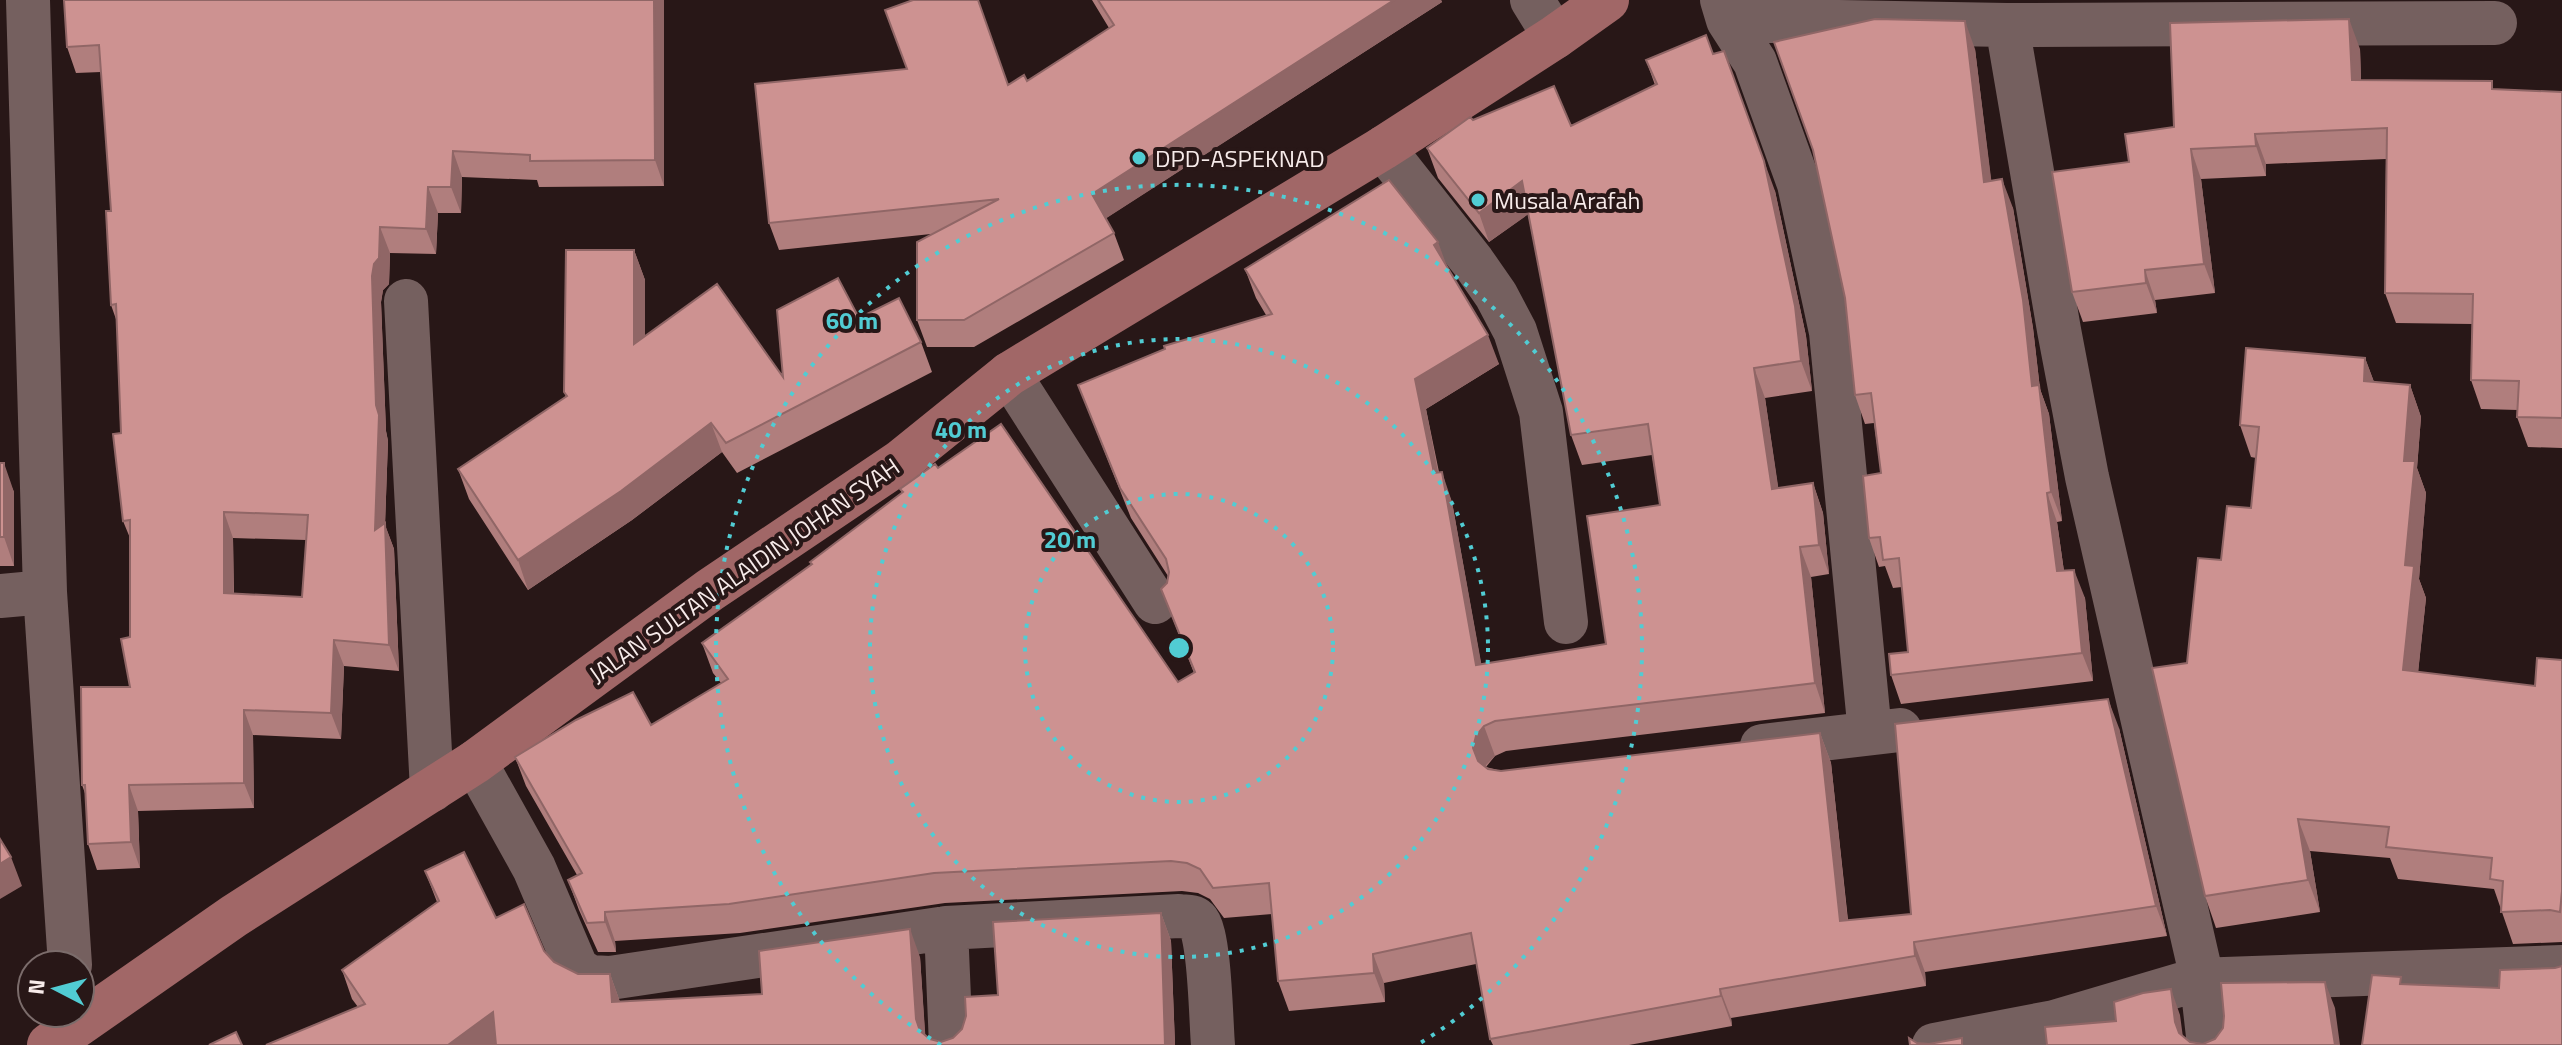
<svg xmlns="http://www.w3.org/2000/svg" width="2562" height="1045" viewBox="0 0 2562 1045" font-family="'Titillium Web',sans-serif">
  <rect width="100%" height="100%" fill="#281717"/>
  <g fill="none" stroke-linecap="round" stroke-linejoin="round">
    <path stroke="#75605f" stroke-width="44" d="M28,0L45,592L70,965
      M1532,0L1555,37
      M1722,0L1728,20L1755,62L1799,184L1831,332L1870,733
      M1728,20L2007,25L2059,330L2087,477L2201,974L2209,1045
      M2007,25L2495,23
      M1383,148L1473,262L1496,295L1515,331L1541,412L1566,622
      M406,301L432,790
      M1009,374L1155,602
      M0,596L45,592
      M1762,746L1900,730
      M475,762L534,868L577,969L590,977L610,978L946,928L1179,916C1186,917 1193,916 1197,920C1210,932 1211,1024 1213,1045
      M946,928L951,1045
      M1934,1045L2054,1022L2196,980L2562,967"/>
    <path stroke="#a16767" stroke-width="44" d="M49,1045L234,916L475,762L710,590L900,462L1009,374L1383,148L1555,37L1607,0"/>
  </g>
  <path fill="#b07e7d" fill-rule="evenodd" d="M664,0V186L539,187L537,180L462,177L461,213H438L436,254L390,253L389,284L383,290L381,302L386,431L388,441L385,525L394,549L399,671L344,666L341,739L253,735L254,808L138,811L140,868L97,870L88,844L86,796L82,785L130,687V538L123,521L117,322L111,305V211L101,72L76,73L67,47ZM233,538L306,540L302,597L234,594Z
    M1092,0H1441L1442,2L1106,218L1114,233L1124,260L974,347H927L917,320L931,234L779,250L769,223L1008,85L1027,81L1109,28Z
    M1975,49L1991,181L2013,208L2033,328L2040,389L2049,414L2062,521L2057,522L2064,571L2085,598L2093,681L1901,704L1891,675L1908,652L1902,587L1893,588L1885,566L1879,567L1869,538L1881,473L1874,423L1865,424L1855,395Z
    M2360,49L2361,81L2495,89L2562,92V448L2528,447L2517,417L2518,410L2481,409L2471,380L2472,324L2396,323L2385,293L2386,159L2266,164V176L2201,179L2215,293L2155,300L2157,313L2083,322L2072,292L2129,162L2174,127Z
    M1646,60L1775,191L1806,336L1812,391L1765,398L1778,488L1813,483L1823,513L1829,574L1811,577L1825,713L1506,751L1495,756L1486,767L1501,771L1820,733L1831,763L1848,920L1911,914L2119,728L2167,936L1925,972L1926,986L1731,1018L1732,1026L1629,1045H1493L1490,1039L1476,964L1384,983L1385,1002L1289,1011L1278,981L1272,914L1224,918L1210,899L1198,893L1182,891L945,903L740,933L615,941L616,952H598L579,910L568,880L577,875L526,786L515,757L651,725L721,683L713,673L702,643L811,565L902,493L900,489L938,468L1178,682L1194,673L1161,589L1167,583L1168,576L1131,518L1078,385L1266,315L1256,298L1245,269H1448L1499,364L1426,409L1439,472L1452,502L1481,664L1606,644L1660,505L1652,455L1582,465L1571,435L1528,214L1489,242L1438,178L1427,148L1473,120L1571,126L1655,85Z
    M634,250L645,280V336L783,377L859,318L921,342L932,372L737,473L722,452L632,520L528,590L469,499L458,469L566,397L564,392Z
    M2365,358L2374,382L2410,385L2421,417L2417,468L2426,493L2419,579L2426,598L2418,672L2535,686L2562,660V942L2513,944L2494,889L2398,879L2390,858L2310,851L2320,912L2216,928L2205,896L2187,663L2221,560L2251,508L2256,458L2251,457L2240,425Z
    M0,463L14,492V566H0Z
    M425,871L544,951L554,962L578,974H610L620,1002L762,994L920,957L925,1035L930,1039L941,1042L953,1038L998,995L1161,913L1171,941L1175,1045H266L358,1007L352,999L342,970L437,902Z"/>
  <path fill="#906666" d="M654,0H664V186L655,160Z
    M1394,0H1441L1442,2L1102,221L1092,194Z
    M2349,19L2360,49L2362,110L2352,80Z
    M1965,21L1975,49L1995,210L1984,182Z
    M1724,51L1775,191L1806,336L1812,391L1801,361Z
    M2255,134L2266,164V176L2256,146Z
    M2191,149L2201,179L2215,293L2204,264Z
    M453,151L462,177L461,213L451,187Z
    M2002,179L2013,208L2033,328L2040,389L2049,414L2062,521L2051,492L2032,386Z
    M1522,181L1533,211L1489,242L1479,213Z
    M428,187L438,213L436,254L426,229Z
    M380,227L390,253L389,284L383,290L381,302L386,431L388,441L385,525L394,549L399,671L389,645L375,530L376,405L372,276Z
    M1438,242L1449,272L1434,245Z
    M634,250L645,280V374L634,344Z
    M2145,270L2155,300L2157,313L2146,283Z
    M1488,335L1499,364L1426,409L1444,503L1434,473L1415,379Z
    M2365,358L2377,390L2364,381Z
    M1754,368L1765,398L1783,519L1772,489Z
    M2410,385L2421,417L2417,468L2426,493L2419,579L2426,598L2415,702L2403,670L2405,565L2404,461Z
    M711,423L722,452L632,520L528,590L518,560Z
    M4,463L14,492V566L4,537Z
    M1442,472L1452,502L1487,695L1476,665Z
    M1813,483L1823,513L1829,574L1819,545Z
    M2047,493L2057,522L2068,600L2057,571Z
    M224,512L233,538L234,619L224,593Z
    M1800,547L1811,577L1825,713L1815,683Z
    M2074,570L2085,598L2093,681L2082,653Z
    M334,640L344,666L341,739L331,713Z
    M2108,699L2119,728L2167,936L2156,906Z
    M244,710L253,735L254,808L244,783Z
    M1484,726L1495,756L1486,765L1484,778L1473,748L1476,736Z
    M1820,733L1831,763L1851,951L1840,921Z
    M129,785L138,811L140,868L131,842Z
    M2298,819L2310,851L2320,912L2308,880Z
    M11,857L22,886L0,899V864Z
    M605,912L615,941L616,952L605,922Z
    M1161,913L1171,941L1175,1045H1165Z
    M910,929L920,957L926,1045L916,1019Z
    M1914,942L1925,972L1926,986L1915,956Z
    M1373,954L1384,983L1385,1002L1374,973Z
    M610,974L620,1002H612Z
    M2325,982L2335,1008L2340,1045H2335Z
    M1720,989L1731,1018L1732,1026L1721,996Z
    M2171,989L2180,1015L2184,1045L2175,1022Z
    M493,1012L498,1045H448Z"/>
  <path fill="#cd9291" stroke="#906666" stroke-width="2" fill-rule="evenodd" d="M64,0H654L655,160L530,161V155L453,151L451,187H428L426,229L380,227L379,258L374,264L372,276L376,405L379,415L375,530L385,523L389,645L334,640L331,713L244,710V783L129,785L131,842L88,844L85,785H82L81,687H130L121,639L130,637V520L123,521L113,434L121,433L116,304L111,305L106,211H111L99,45L67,47ZM224,512L308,515L302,597L224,593Z
    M913,0H978L1008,85L1024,75L1027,81L1114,25L1098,0H1394L1092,194L1114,233L964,320H917V242L999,199L769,223L755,84L907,69L885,10Z
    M1875,19L1965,21L1984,182L2002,179L2023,300L2032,386L2039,385L2051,492L2047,493L2057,571L2074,570L2082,653L1891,675L1889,654L1908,652L1899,558L1883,560L1880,537L1869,538L1863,476L1881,473L1871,393L1855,395L1845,298L1813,150L1774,42Z
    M2349,19L2352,80L2492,81V89L2562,92V418L2517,417L2519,381L2471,380L2473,294L2385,293L2387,128L2255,134L2256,146L2191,149L2204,264L2145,270L2146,283L2072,292L2052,172L2129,162L2125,134L2174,127L2170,23Z
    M1706,35L1713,54L1724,51L1764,161L1795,306L1801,361L1754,368L1772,489L1813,483L1819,545L1800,547L1815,683L1495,721L1484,726L1476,736L1473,748L1478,761L1488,769L1501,771L1820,733L1840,921L1911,914L1895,724L2108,699L2156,906L1914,942L1915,956L1720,989L1721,996L1490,1039L1471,933L1373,954L1374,973L1278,981L1269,883L1213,888L1200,869L1187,863L1171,861L934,873L729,904L605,912V922L587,923L568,880L582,873L515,757L576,720L633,692L651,725L728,679L702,643L812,564L810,562L903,492L900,489L935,464L938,468L1001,424L1178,682L1195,672L1161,589L1167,583L1169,572L1166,559L1120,488L1078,385L1165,349L1164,346L1272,314L1245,269L1389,180L1438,242L1434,245L1488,335L1415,379L1434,473L1442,472L1476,665L1606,644L1587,516L1660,505L1648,424L1571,435L1522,181L1479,213L1427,148L1470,117L1473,120L1554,86L1571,126L1657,84L1646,60Z
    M566,250H634V344L717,284L783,377L777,310L838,278L859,318L899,298L921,342L726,443L711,423L621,491L518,560L458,469L567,396L564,392Z
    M2246,348L2365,358L2364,381L2410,385L2404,461H2415L2405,565L2414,566L2403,670L2535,686L2537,658L2562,660V891L2560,912L2550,910L2501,912L2503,881L2490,879L2492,858L2386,847L2389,827L2298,819L2308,880L2205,896L2152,668L2187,663L2198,558L2221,560L2227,506L2251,508L2259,427L2240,425Z
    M0,463H4V537H0Z
    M0,839L11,857L0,864Z
    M464,852L496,918L524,904L544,951L554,962L578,974H610L612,1002L762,994L759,951L910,929L916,1019L920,1031L930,1039L941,1042L953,1038L962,1029L966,1016L965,997L998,995L993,922L1161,913L1165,1045H496L493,1012L448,1045H266L365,1004L342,970L439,901L425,871Z
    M2562,966V1045H2362L2372,975L2401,977L2400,984L2499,988L2500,970L2555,968Z
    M2325,982L2335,1045H2047L2045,1027L2116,1021L2114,1002L2143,993L2171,989L2175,1022L2179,1033L2190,1042L2203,1044L2215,1039L2223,1028L2224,1016L2221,983Z
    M236,1032L242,1045H209Z
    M1909,1038L1917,1043L1929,1044L1962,1038V1045H1910Z"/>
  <g fill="none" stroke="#51ccd3" stroke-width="4" stroke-dasharray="4 8">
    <circle cx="1179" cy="648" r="154"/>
    <circle cx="1179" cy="648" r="309"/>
    <path d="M941 1045A463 463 0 1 1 1417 1045"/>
  </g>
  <g fill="#51ccd3" stroke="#281717" stroke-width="3">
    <circle cx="1139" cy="158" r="8"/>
    <circle cx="1478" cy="200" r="8"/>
  </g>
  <g text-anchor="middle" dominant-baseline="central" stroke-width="8" stroke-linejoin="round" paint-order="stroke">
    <g font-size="24" fill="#f7ebea" stroke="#281717" text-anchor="start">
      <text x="1155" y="158">DPD-ASPEKNAD</text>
      <text x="1494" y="200">Musala Arafah</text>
    </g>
    <g font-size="24" fill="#f7ebea" stroke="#281717">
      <text transform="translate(744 570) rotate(-35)">JALAN SULTAN ALAIDIN JOHAN SYAH</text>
    </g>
  </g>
  <circle cx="1179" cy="648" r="12" fill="#51ccd3" stroke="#281717" stroke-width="4"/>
  <g font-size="24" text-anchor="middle" font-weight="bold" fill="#51ccd3" stroke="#281717" stroke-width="8" stroke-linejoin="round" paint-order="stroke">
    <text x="852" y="329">60 m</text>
    <text x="961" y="438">40 m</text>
    <text x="1070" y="548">20 m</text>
  </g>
  <g transform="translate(56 989) rotate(276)"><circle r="38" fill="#281717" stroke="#7b6c6b" stroke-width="2"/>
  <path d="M0-6L14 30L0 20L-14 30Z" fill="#51ccd3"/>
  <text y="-12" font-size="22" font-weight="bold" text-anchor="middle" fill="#f7ebea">N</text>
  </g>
</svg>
